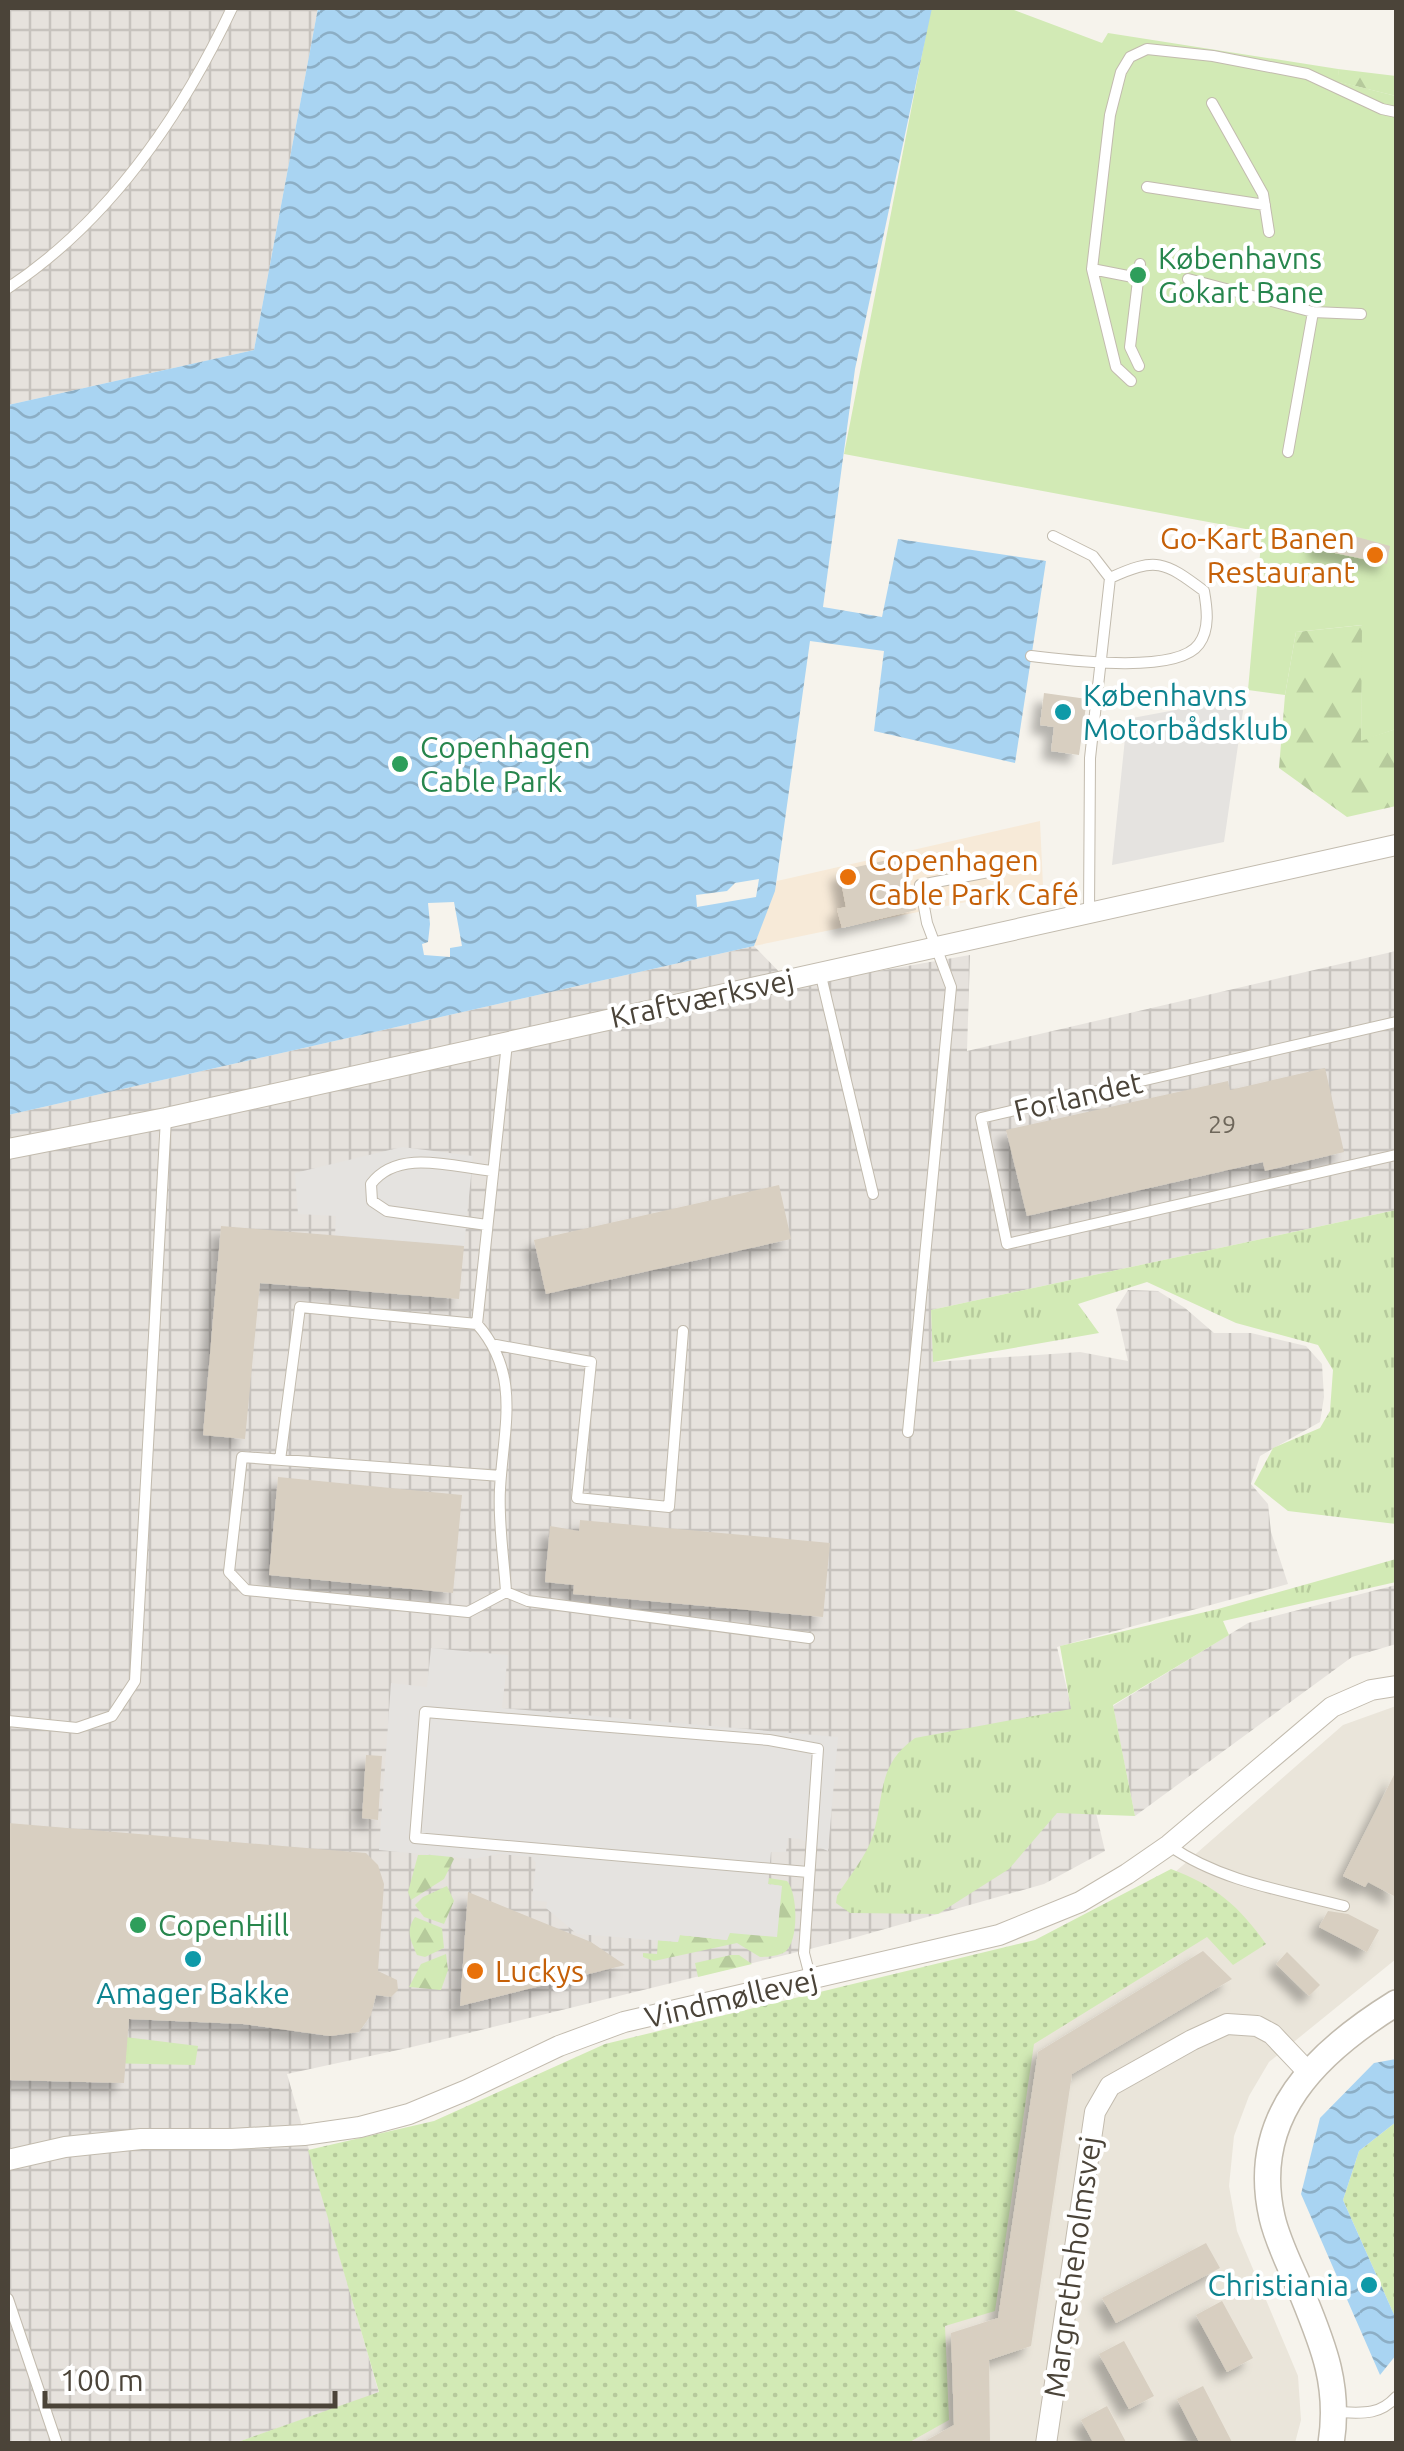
<svg xmlns="http://www.w3.org/2000/svg" width="1404" height="2451" viewBox="0 0 1404 2451" font-family="Ubuntu,sans-serif">
  <defs>
    <pattern id="industrial-grid" width="8" height="8" patternUnits="userSpaceOnUse" patternTransform="scale(2.5)"><rect width="8" height="8" fill="#e6e2dd"/><path d="M0 4h8M4 0v8" fill="none" stroke="#c7c3be"/></pattern>
    <pattern id="grass-tufts" width="24" height="20" patternUnits="userSpaceOnUse" patternTransform="scale(2.5)"><rect width="24" height="20" fill="#d2eab5"/><path d="M3 7l-1-3M5 7V3M7 7l1-3M15 17l-1-3M17 17v-4M19 17l1-3" fill="none" stroke="#b6ca9c"/></pattern>
    <pattern id="forest-firs" width="22" height="20" patternUnits="userSpaceOnUse" patternTransform="scale(2.5)"><rect width="22" height="20" fill="#d2eab5"/><path d="M5 1l3.5 6h-7zM16 11l3.5 6h-7z" fill="#b6ca9c"/></pattern>
    <pattern id="park-dots" width="8" height="8" patternUnits="userSpaceOnUse" patternTransform="scale(2.5)"><rect width="8" height="8" fill="#d2eab5"/><path d="M2 2h.1M6 6h.1" fill="none" stroke="#b6ca9c" stroke-width="1.8" stroke-linecap="round"/></pattern>
    <pattern id="water-waves" width="16" height="10" patternUnits="userSpaceOnUse" patternTransform="scale(2.5)"><rect width="16" height="10" fill="#a9d4f2"/><path d="M0 5q4-4 8 0t8 0" fill="none" stroke="#8caec5"/></pattern>
    <filter id="shadow"><feDropShadow dx="-9" dy="9" stdDeviation="5" flood-color="#0004"/></filter>
  </defs>
  <rect width="100%" height="100%" fill="#f6f3ec"/>
  <path fill="#eae5da" d="M1396,1706V1959L1269,2062L1249,2096L1234,2136L1229,2186L1237,2231L1298,2376L1301,2420L1295,2443L631,2444L1174,1873L1343,1725Z"/>
  <path fill="#f7ead8" d="M1040,821L1043,886L754,946L777,881Z"/>
  <path fill="url(#industrial-grid)" d="M8,8H318L254,350L8,405Z
    M754,946L793,986L970,955L967,1051L1396,951V1210L931,1310L934,1362L1080,1352L1128,1361L1116,1309L1128,1290L1158,1291L1185,1308L1214,1333H1251L1306,1346L1322,1364L1324,1397L1320,1422L1260,1456L1251,1484L1268,1504L1271,1532L1288,1584L1057,1647L1105,1851L1044,1884L846,1940L412,2047L287,2074L379,2393L235,2443H8V1115Z
    M1396,1585V1644L1352,1657L1135,1816L1113,1706L1248,1623Z"/>
  <path fill="url(#grass-tufts)" d="M1396,1210V1524L1288,1511L1254,1484L1273,1448L1320,1428L1330,1411L1333,1370L1318,1345L1236,1323L1147,1282L1078,1304L1099,1333L933,1362L931,1310Z
    M1396,1559V1582L1223,1621L1229,1635L1113,1705L1135,1816L1057,1813L1009,1869L938,1914L850,1913L836,1903L837,1896C848,1877 867,1856 873,1835C885,1794 877,1765 915,1738L1071,1709L1060,1646L1218,1609Z"/>
  <path fill="url(#forest-firs)" d="M1338,69L1396,76V96L1339,82Z
    M1363,625L1361,740L1396,729V806L1347,817L1279,768L1285,695L1296,632Z
    M418,1855H450L454,1859L444,1879L411,1900L408,1892Z
    M769,1878L787,1881C798,1893 799,1942 785,1952C778,1956 768,1957 760,1957L737,1943L654,1961L643,1957V1953L657,1954L658,1940L678,1942L679,1935L727,1940L729,1933L782,1886L768,1884Z
    M447,1886L454,1901L444,1924L424,1917L415,1905L423,1897Z
    M415,1917L442,1928L444,1948L425,1957L417,1955C411,1941 405,1931 415,1917Z
    M446,1954L448,1970L441,1990L409,1987L421,1964Z
    M731,1955H739L752,1964L698,1977L695,1963Z"/>
  <path fill="url(#park-dots)" d="M1171,1869C1216,1886 1239,1906 1266,1944L1233,1965L1207,1937L1034,2044L995,2311L945,2326L949,2420L906,2444L235,2443L379,2392L308,2150L434,2121L605,2044L1035,1940Z
    M1396,2122V2319L1343,2200L1359,2151Z"/>
  <path fill="#d2eab5" d="M931,8H1009L1102,43L1108,33L1338,69L1340,82L1396,96V729L1361,741L1362,625L1296,632L1285,695L1248,690L1262,532L844,454Z
    M60,2029L198,2046L195,2065L8,2061V2033Z"/>
  <path fill="#e5e3e0" d="M1245,697L1224,842L1112,865L1127,719Z
    M402,1147L473,1156L464,1247L335,1236L336,1216L298,1214L295,1173Z
    M431,1648L508,1655L502,1708L838,1737L828,1851L800,1839L788,1838L786,1852H771L768,1884L782,1886L777,1937L730,1933L727,1940L680,1935L678,1942L577,1934L546,1908L547,1902L532,1900L536,1863L532,1857L499,1854L473,1859L379,1850L391,1683L427,1687Z"/>
  <path fill="url(#water-waves)" d="M318,8H932L855,369L823,607L882,617L898,539L1046,561L1015,763L874,731L884,651L810,641L775,891L754,946L8,1115V405L254,350Z
    M1396,2059V2122L1359,2151L1343,2200L1396,2319V2355L1380,2375L1301,2194L1320,2118L1374,2063Z"/>
  <path fill="#f6f3ec" d="M759,879L756,897L697,907L696,895L727,891L735,883Z
    M454,902L462,946L450,948V957L424,955L422,944L428,942L430,924L428,903Z"/>
  <path fill="#d8cfc1" filter="url(#shadow)" d="M1319,532L1338,536L1339,532L1390,546L1387,564L1316,549Z
    M1044,693L1087,699L1079,755L1051,751L1054,727L1040,725Z
    M905,856L916,910L842,928L837,909L846,907L839,871Z
    M1325,1068L1344,1152L1265,1171L1263,1162L1027,1216L1006,1130L1228,1081L1230,1090Z
    M779,1185L791,1239L546,1294L534,1240Z
    M221,1226L464,1246L459,1299L260,1283L245,1439L203,1435Z
    M278,1477L462,1495L453,1593L269,1575Z
    M580,1520L830,1543L823,1617L573,1594L574,1585L545,1582L550,1526L579,1531Z
    M366,1755L382,1756L378,1820L362,1818Z
    M1396,1771V1897L1368,1882L1365,1887L1343,1876Z
    M8,1823L366,1853L378,1865L384,1884L378,1971L397,1980L398,1990L391,1997L376,1995L371,2015L359,2032L330,2036L243,2024L129,2019L124,2083L8,2080Z
    M468,1892L591,1942L625,1965L460,2006Z
    M1328,1911L1348,1914L1379,1930L1367,1952L1319,1927Z
    M1203,1951L1232,1979L1072,2074L1031,2346L989,2360L990,2444H920L954,2425L951,2333L998,2318L1038,2052Z
    M1287,1952L1320,1985L1309,1996L1276,1964Z
    M1206,2243L1220,2268L1116,2323L1102,2298Z
    M1222,2301L1253,2358L1227,2372L1196,2315Z
    M1124,2341L1154,2396L1129,2409L1099,2354Z
    M1203,2386L1233,2444H1200L1177,2399Z
    M1107,2406L1127,2444H1094L1081,2420Z"/>
  <g fill="none" stroke-linecap="round" stroke-linejoin="round">
    <g stroke="#c2bbae" stroke-width="12">
      <path id="service" d="M1212,103L1263,194L1269,232
        M1147,187L1265,205
        M1092,269L1138,278
        M1188,279L1313,312L1361,314
        M8,288C109,221 181,116 232,8
        M1139,366L1130,347L1140,264
        M1131,381L1116,367L1092,269L1110,115L1121,72L1130,57L1147,49L1213,56L1307,74L1382,109L1396,112
        M1288,452L1313,312
        M1053,536L1093,556L1110,578L1090,758L1089,913
        M1031,656C1066,660 1177,675 1199,644C1210,629 1207,608 1204,591C1164,561 1156,557 1110,578
        M820,972L873,1194
        M1396,1022L981,1118L1007,1244L1396,1155
        M507,1043L477,1324C522,1375 503,1429 500,1489C498,1523 504,1559 506,1592L528,1601L809,1638
        M487,1225L387,1211L372,1201L371,1184C398,1148 453,1167 492,1171
        M496,1345L591,1362L577,1498L669,1507L683,1331
        M908,1432L951,987L927,923L920,885L999,870
        M280,1460L300,1307L477,1324
        M501,1476L242,1457L229,1572L246,1590L468,1612L506,1592
        M8,1721L77,1728L112,1716L135,1681L166,1118
        M1170,1846C1220,1881 1285,1891 1344,1906
        M808,1872L415,1838L425,1712L769,1740L818,1749L804,1953L811,1980
        M8,2299L57,2444
        M1336,2412C1361,2413 1379,2416 1396,2397"/>
    </g>
    <g stroke="#c2bbae" stroke-width="22">
      <path id="minor" d="M8,1149L166,1118L1396,845
        M8,2160L65,2147L141,2139H231L304,2135L360,2127L409,2114L467,2090L559,2046L624,2022L999,1935L1080,1902L1127,1874L1169,1845L1332,1707L1371,1690L1396,1686
        M1046,2444L1095,2112L1110,2086L1192,2040L1227,2024L1257,2026L1272,2034L1308,2072"/>
    </g>
    <g stroke="#c2bbae" stroke-width="28">
      <path id="tertiary" d="M1331,2444C1340,2387 1324,2347 1303,2296C1293,2271 1278,2244 1272,2217C1249,2116 1317,2052 1396,2003"/>
    </g>
    <use href="#service" stroke="#fff" stroke-width="10"/>
    <use href="#minor" stroke="#fff" stroke-width="20"/>
    <use href="#tertiary" stroke="#fff" stroke-width="25"/>
  </g>
  <g fill="#2e9e5b" stroke="#fff" stroke-width="4">
    <circle cx="1138" cy="275" r="10"/>
    <circle cx="400" cy="764" r="10"/>
    <circle cx="138" cy="1925" r="10"/>
  </g>
  <g fill="#e8710a" stroke="#fff" stroke-width="4">
    <circle cx="1375" cy="555" r="10"/>
    <circle cx="848" cy="877" r="10"/>
    <circle cx="475" cy="1971" r="10"/>
  </g>
  <g fill="#0f9aa8" stroke="#fff" stroke-width="4">
    <circle cx="1063" cy="712" r="10"/>
    <circle cx="193" cy="1959" r="10"/>
    <circle cx="1369" cy="2285" r="10"/>
  </g>
  <g text-anchor="middle" dominant-baseline="central" stroke-width="8" stroke-linejoin="round" paint-order="stroke">
    <g font-size="25" fill="#6e675b">
      <text x="1222" y="1124">29</text>
    </g>
    <g font-size="30" fill="#27864d" stroke="#fff" text-anchor="start">
      <text x="1158" y="258">Københavns<tspan x="1158" dy="34">Gokart Bane</tspan></text>
      <text x="420" y="747">Copenhagen<tspan x="420" dy="34">Cable Park</tspan></text>
      <text x="158" y="1925">CopenHill</text>
    </g>
    <g font-size="30" fill="#c56008" stroke="#fff" text-anchor="start">
      <text x="1355" y="538" text-anchor="end">Go-Kart Banen<tspan x="1355" dy="34">Restaurant</tspan></text>
      <text x="868" y="860">Copenhagen<tspan x="868" dy="34">Cable Park Café</tspan></text>
      <text x="495" y="1971">Luckys</text>
    </g>
    <g font-size="30" fill="#0d838f" stroke="#fff" text-anchor="start">
      <text x="1083" y="695">Københavns<tspan x="1083" dy="34">Motorbådsklub</tspan></text>
      <text x="193" y="1993" text-anchor="middle">Amager Bakke</text>
      <text x="1349" y="2285" text-anchor="end">Christiania</text>
    </g>
    <g font-size="30" fill="#4b4439" stroke="#fff">
      <text transform="translate(702 998) rotate(-12)">Kraftværksvej</text>
      <text transform="translate(1078 1096) rotate(-13)">Forlandet</text>
      <text transform="translate(731 1998) rotate(-13)">Vindmøllevej</text>
      <text transform="translate(1072 2267) rotate(-82)">Margretheholmsvej</text>
    </g>
  </g>
  <rect width="1404" height="2451" fill="none" stroke="#4b4439" stroke-width="20"/>
  <path d="M45 2391v15h290v-15" fill="none" stroke="#4b4439" stroke-width="5"/>
  <text x="60" y="2391" font-size="30" fill="#4b4439" stroke="#ffffff" stroke-width="8" paint-order="stroke">100 m</text>
</svg>
